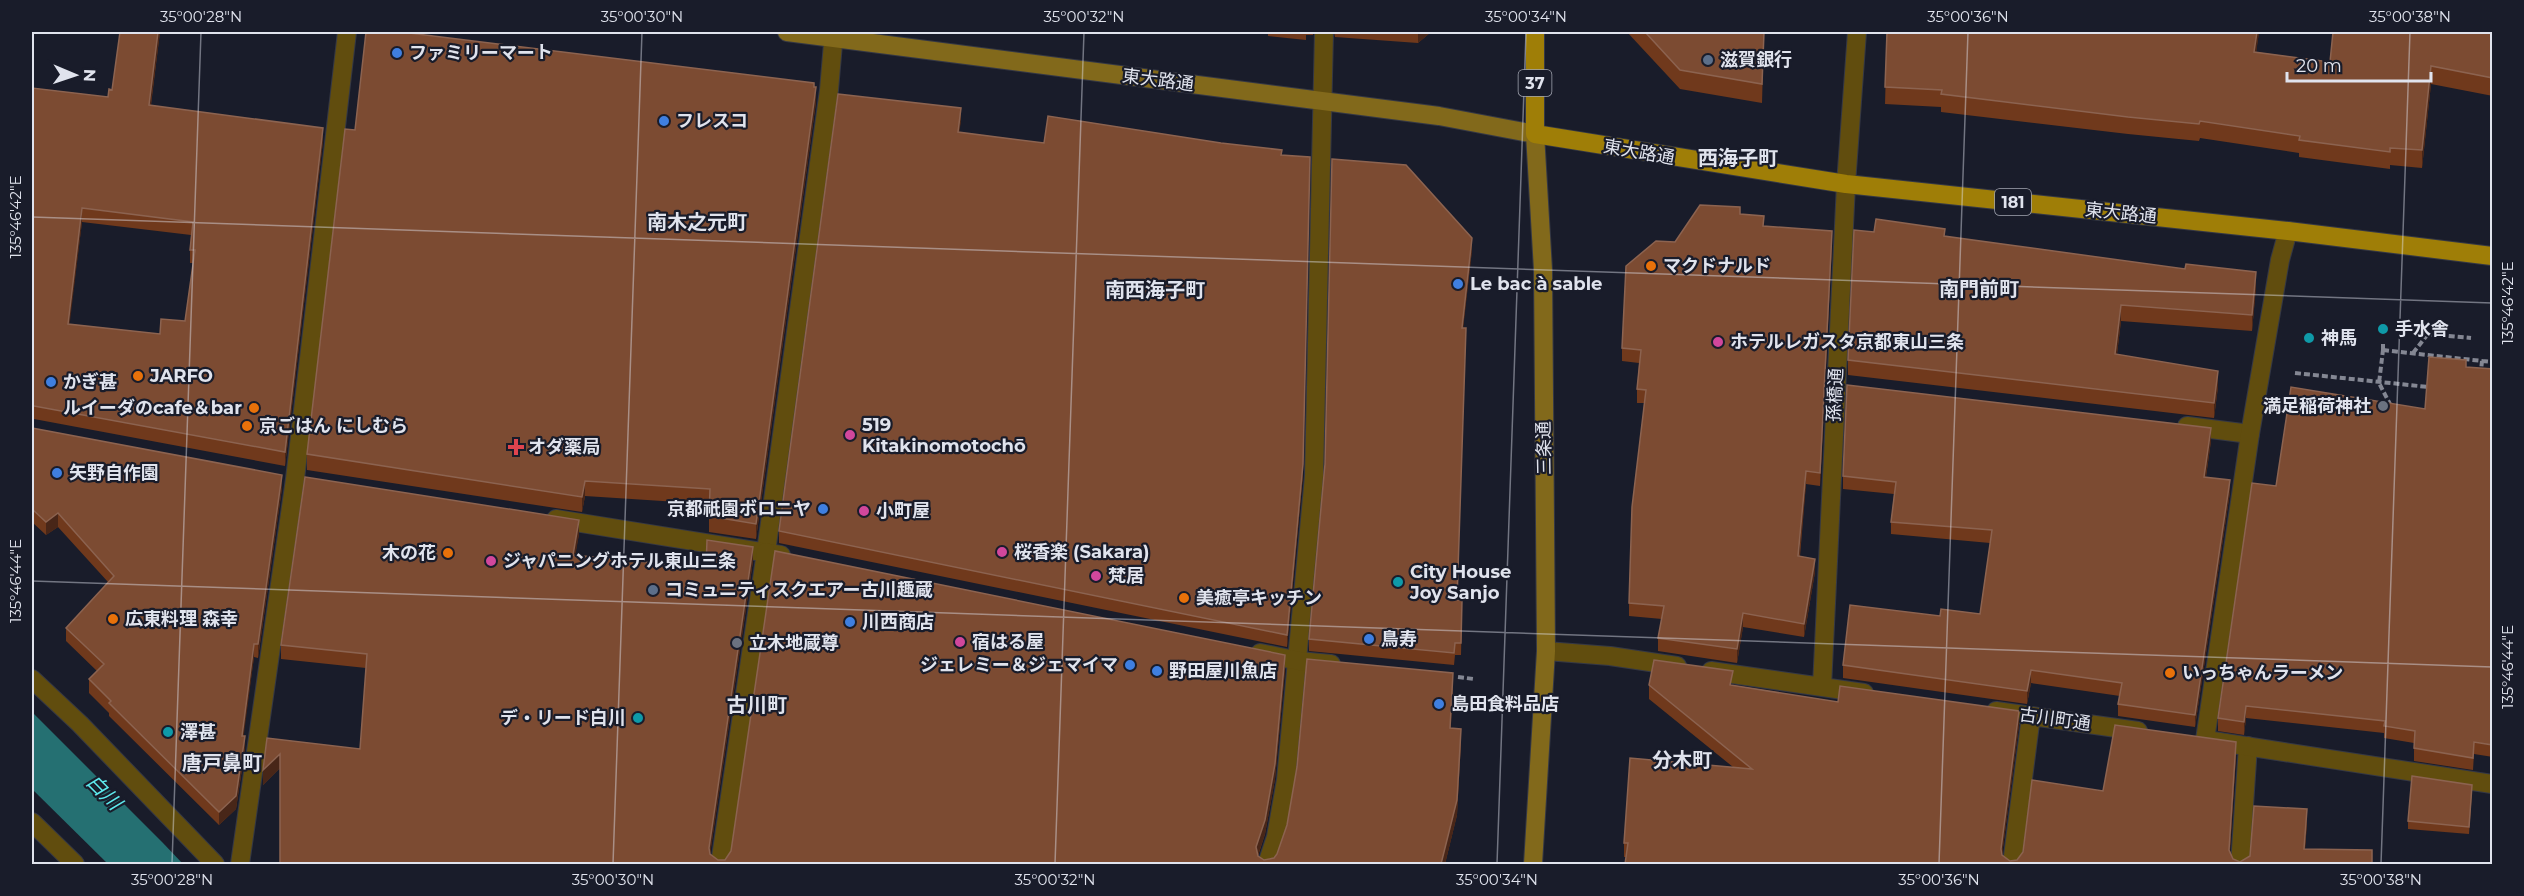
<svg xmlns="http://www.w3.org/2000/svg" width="2524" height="896" viewBox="0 0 2524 896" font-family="Montserrat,'Noto Sans JP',sans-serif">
  <rect width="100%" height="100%" fill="#191c2a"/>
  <path fill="#257072" d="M32,712L163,843L183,864H108L32,789Z"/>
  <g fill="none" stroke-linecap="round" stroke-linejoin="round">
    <g stroke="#353845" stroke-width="20">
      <path id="service" d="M2187,426L2250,434
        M766,552L829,90L834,32
        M1267,864L1276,837L1286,780L1314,476L1324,32
        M2240,864L2248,746"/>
    </g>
    <g stroke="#353845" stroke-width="20">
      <path id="pedestrian" d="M556,519L781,555
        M1260,653L1299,661L1331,664"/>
    </g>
    <g stroke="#353845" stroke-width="20">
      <path id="minor" d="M1546,651L1610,656L1677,666
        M1711,671L1864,693
        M32,679L80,724L215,864
        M1822,687L1846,184L1857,32
        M1996,711L2138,731
        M2205,740L2250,434L2280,260L2288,231
        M2213,741L2492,784
        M32,822L75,864
        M240,864L295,479L347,32
        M720,864L766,552
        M2012,864L2031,716"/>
    </g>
    <g stroke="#353845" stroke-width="20">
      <path id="secondary" d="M787,32L1439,116L1535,134L1543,270L1546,651L1533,864"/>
    </g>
    <g stroke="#353845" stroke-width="20">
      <path id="primary" d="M1535,32V134L1846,184L2288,231L2492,256"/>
    </g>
    <path stroke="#848793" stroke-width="4" stroke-dasharray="6 3" stroke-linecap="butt" d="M2383,350L2482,361L2474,440L2405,433L2379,383Z
      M2383,350V341
      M2413,353L2428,334L2471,338
      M2482,361L2492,362
      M2295,373L2428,387
      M1458,677L1474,679"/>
    <use href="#service" stroke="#614d0e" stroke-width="18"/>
    <use href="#pedestrian" stroke="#614d0e" stroke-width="18"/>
    <use href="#minor" stroke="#614d0e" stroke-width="18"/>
    <use href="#secondary" stroke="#82691b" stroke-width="18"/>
    <use href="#primary" stroke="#9f7e07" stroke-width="18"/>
  </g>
  <path fill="#70391c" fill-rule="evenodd" d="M160,32L151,105L323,141L285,466L34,419L32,88L108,97L112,90ZM82,222L191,235L190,250V263H193L185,321L160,334L69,324Z
    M1268,32H1313V35H1306V40L1268,36Z
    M1334,32H1431L1418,43L1335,37Z
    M1627,32H1764L1762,103L1680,89Z
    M1887,32H2259L2256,52L2330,62L2493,32V96L2431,84L2422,168L2390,165V169L2299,157V153L2200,138L2199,141L2128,134L1941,112V107L1885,104Z
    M814,87L816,102L756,539L709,532V504L585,496L582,512L307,470V454L355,130Z
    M961,120L959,132L1044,143L1282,155L1303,475L1287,647L779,543V531Z
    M1740,214L1764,226L1832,244L1820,486L1806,484L1800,556L1815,572L1804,637L1743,627L1737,663L1658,651V638L1662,619L1629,616V603L1644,403H1637V389L1639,363L1622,361V348L1675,242Z
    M1945,236L2256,287L2252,331L2121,321L2117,354L2218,387L2214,418L1848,375V360Z
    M1472,250L1463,328L1457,600L1462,612L1461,655H1455L1454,665L1309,651V639Z
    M2466,367L2493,369V757L2474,754L2473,770L2414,761V743L2384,738V733L2246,718L2244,735L2218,731V718L2276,486L2425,409Z
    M32,428L282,488L258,658L254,657L243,736L245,749L236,809L219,825L109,716V713L89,693V679L97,671L66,641V628L108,582L58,527L46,535L32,522Z
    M2211,441L2206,477L2230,492L2195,727L2118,716V704L2120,696L2031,683L2027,704L1843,678V665L1940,616L1980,614L1990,543L1891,534V522L1894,494L1843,489V476Z
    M579,534L575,555L706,568L753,561L710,854L718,860H725L1285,670L1275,779L1265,834L1258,856L1264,860L1274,858L1453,688L1450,728L1461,743L1457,815L1445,864H280V768L263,785V770L360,749L366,668L281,659V645Z
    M1649,685H1733L1838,702L2019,725L2002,855L2010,861L2017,860L2103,791L2236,756L2230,851L2233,859L2240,862L2307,823L2305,849L2372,864H1625L1626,857H1624V843L1733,767L1649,699Z
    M2472,792L2469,834L2408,829V821Z"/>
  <path fill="#482618" d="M158,32H160L149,118V105Z
    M1418,32H1431L1418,43Z
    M2257,32H2259L2254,69V52Z
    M2431,66V84L2422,168V150Z
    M816,87V102L756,539V524Z
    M961,108V120L958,144V132Z
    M323,128V141L285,466V452Z
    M1310,157L1303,475L1287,647V635Z
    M82,208V222L68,338V324Z
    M1832,231V244L1820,486V473Z
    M1472,238V250L1462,339V328Z
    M2256,272V287L2252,331V315Z
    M2121,305V321L2115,370V354Z
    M2218,371V387L2214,418V403Z
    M32,406H34V419L32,420Z
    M2211,428V441L2204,489V477Z
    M1806,471V484L1798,569V556Z
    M282,475V488L258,658V644Z
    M2230,480V492L2195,727V715Z
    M585,481V496L582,512V497Z
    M58,513V527L46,535V522Z
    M579,520V534L573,570V555Z
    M753,547V561L709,862V848Z
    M1815,559V572L1804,637V624Z
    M1743,613V627L1737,663V649Z
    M254,644V657L242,749V736Z
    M1285,655V670L1275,779L1265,834L1256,861V847Z
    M2031,670V683L2027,704V691Z
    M1453,673V688L1450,743V728Z
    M2246,706V718L2244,735V722Z
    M2019,711V725L2001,863V849Z
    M1461,729L1457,815L1445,864H1441Z
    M245,736V749L236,809L219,825V812Z
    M2236,742V756L2229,863V850Z
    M280,754V768L263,785V770Z
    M2307,809V823L2304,863V849Z"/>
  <path fill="#7c4b32" stroke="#8c6350" stroke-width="1.5" fill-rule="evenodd" d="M120,32H158L149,105L323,128L285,452L34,406H32V88L108,97L109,89L112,90ZM82,208L193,222L190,250H195L185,321L161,319L160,334L68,324Z
    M366,32H401L814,83V87H816L756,524L709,516L710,489L585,481L582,497L307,454L345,129L355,130Z
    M1645,32H1764L1762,84L1680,70Z
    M1887,32H2257L2254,52L2330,62L2333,32H2493V78L2431,66L2422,150L2390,148V152L2299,140L2300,136L2200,121L2199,124L2128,117L1941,94L1942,90L1885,87Z
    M838,94L961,108L958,132L1044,143L1048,116L1221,143L1282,150L1281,155L1310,157L1303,464L1287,635L779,531Z
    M1332,159L1406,165L1472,238L1462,328H1466L1457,600H1462L1461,643H1455L1454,653L1309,639L1325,464Z
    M1700,205L1740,207V214L1764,216L1763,226L1832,231L1820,473L1806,471L1798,556L1815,559L1804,624L1743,613L1737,649L1658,638L1664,606L1629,603L1632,507L1646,390L1637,389L1641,350L1622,348L1626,266L1656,241L1675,242Z
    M1876,219L1945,229L1944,236L2017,246L2185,269L2186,264L2256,272L2252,315L2121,305L2115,354L2218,371L2214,403L1848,360L1854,230L1874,232Z
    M2429,357L2466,360V367L2493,369V745L2474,742L2473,758L2414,748L2415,731L2384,726L2385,721L2246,706L2244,722L2218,718L2252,483L2276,486L2291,387L2425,409Z
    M1847,385L2211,428L2204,477L2230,480L2195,715L2118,704L2122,683L2031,670L2027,691L1843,665L1850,605L1940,616L1941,609L1980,614L1992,530L1891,522L1896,482L1843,476Z
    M32,428L282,475L258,644H254L242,736H245L236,796L219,812L109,703L111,701L89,679L104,664L66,628L114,576L58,513L46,522L32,509Z
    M305,477L579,520L573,555L706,568L707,540L753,547L709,848L710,854L718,860H725L731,851L775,551L1285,655L1275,764L1265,820L1256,847L1258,856L1264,860L1274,858L1277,854L1287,825L1297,767L1307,659L1453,673L1450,728L1461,729L1457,800L1441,864H280V754L263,770L267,738L360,749L367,654L281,645Z
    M1654,660L1733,671L1730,685L1838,702L1840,686L2019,711L2001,849L2002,855L2010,861L2017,860L2023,852L2032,780L2103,791L2115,725L2236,742L2229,850L2233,859L2240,862L2250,856L2254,806L2307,809L2304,849L2372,850V864H1625L1628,843H1624L1630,758L1752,769L1649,685Z
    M2412,776L2472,785L2469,827L2408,821Z"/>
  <path fill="none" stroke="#e0e3ed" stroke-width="1.5" stroke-opacity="0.45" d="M32,217L2492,303M32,581L2492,667M172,864L201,32M613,864L642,32M1055,864L1084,32M1497,864L1526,32M1939,864L1968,32M2381,864L2410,32"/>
  <g fill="#3f7fe0" stroke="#191c2a" stroke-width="2">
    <circle cx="397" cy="53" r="6"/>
    <circle cx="664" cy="121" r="6"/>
    <circle cx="1458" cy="284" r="6"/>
    <circle cx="51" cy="382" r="6"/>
    <circle cx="57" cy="473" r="6"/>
    <circle cx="823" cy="509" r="6"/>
    <circle cx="850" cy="622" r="6"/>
    <circle cx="1369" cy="639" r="6"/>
    <circle cx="1130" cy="665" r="6"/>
    <circle cx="1157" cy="671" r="6"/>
    <circle cx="1439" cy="704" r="6"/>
  </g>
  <g fill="#5c6f8a" stroke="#191c2a" stroke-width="2">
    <circle cx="1708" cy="60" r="6"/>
    <circle cx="653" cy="590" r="6"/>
  </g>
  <g fill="#e8710a" stroke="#191c2a" stroke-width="2">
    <circle cx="1651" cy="266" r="6"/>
    <circle cx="138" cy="376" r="6"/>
    <circle cx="254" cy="408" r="6"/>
    <circle cx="247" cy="426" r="6"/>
    <circle cx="448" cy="553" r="6"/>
    <circle cx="1184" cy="598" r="6"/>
    <circle cx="113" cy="619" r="6"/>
    <circle cx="2170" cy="673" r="6"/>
  </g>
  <g fill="#0f9aa8" stroke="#191c2a" stroke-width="2">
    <circle cx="2383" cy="329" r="6"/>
    <circle cx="2309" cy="338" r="6"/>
    <circle cx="1398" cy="582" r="6"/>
    <circle cx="638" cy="718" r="6"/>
    <circle cx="168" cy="732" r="6"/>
  </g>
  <g fill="#d1479c" stroke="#191c2a" stroke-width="2">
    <circle cx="1718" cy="342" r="6"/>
    <circle cx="850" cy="435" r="6"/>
    <circle cx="864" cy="511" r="6"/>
    <circle cx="1002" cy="552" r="6"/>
    <circle cx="491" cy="561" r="6"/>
    <circle cx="1096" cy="576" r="6"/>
    <circle cx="960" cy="642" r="6"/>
  </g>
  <g fill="#6b7280" stroke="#191c2a" stroke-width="2">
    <circle cx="2383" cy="406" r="6"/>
    <circle cx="737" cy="643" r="6"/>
  </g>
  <path fill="#e0444e" stroke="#191c2a" stroke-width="2" d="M513 438h6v6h6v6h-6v6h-6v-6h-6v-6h6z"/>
  <g text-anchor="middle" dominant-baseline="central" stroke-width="4.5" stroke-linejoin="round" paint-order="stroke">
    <g fill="#191c2a" stroke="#a4a7b2" stroke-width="1.5">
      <rect x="1518.5" y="70" width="33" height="26" rx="4.5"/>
      <rect x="1995" y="189" width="36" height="26" rx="4.5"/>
    </g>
    <g font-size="16" font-weight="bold" fill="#e0e3ed">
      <text x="1535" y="83">37</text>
      <text x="2013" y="202">181</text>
    </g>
    <g font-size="18" font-weight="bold" fill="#e0e3ed" stroke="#191c2a" text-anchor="start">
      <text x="409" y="53">ファミリーマート</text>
      <text x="1720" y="60">滋賀銀行</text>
      <text x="676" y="121">フレスコ</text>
      <text x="1663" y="266">マクドナルド</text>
      <text x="1470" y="284">Le bac à sable</text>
      <text x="2395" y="329">手水舎</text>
      <text x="2321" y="338">神馬</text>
      <text x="1730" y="342">ホテルレガスタ京都東山三条</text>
      <text x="150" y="376">JARFO</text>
      <text x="63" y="382">かぎ甚</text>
      <text x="2371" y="406" text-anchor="end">満足稲荷神社</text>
      <text x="242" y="408" text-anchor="end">ルイーダのcafe＆bar</text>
      <text x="862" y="425">519<tspan x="862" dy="21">Kitakinomotochō</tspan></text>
      <text x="259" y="426">京ごはん にしむら</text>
      <text x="528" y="447">オダ薬局</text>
      <text x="69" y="473">矢野自作園</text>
      <text x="811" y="509" text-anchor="end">京都祇園ボロニヤ</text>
      <text x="876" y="511">小町屋</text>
      <text x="1014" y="552">桜香楽 (Sakara)</text>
      <text x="436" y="553" text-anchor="end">木の花</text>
      <text x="503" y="561">ジャパニングホテル東山三条</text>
      <text x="1410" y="572">City House<tspan x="1410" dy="21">Joy Sanjo</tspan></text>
      <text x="1108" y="576">梵居</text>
      <text x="665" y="590">コミュニティスクエアー古川趣蔵</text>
      <text x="1196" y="598">美癒亭キッチン</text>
      <text x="125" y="619">広東料理 森幸</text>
      <text x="862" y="622">川西商店</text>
      <text x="1381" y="639">鳥寿</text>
      <text x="972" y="642">宿はる屋</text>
      <text x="749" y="643">立木地蔵尊</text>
      <text x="1118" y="665" text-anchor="end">ジェレミー＆ジェマイマ</text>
      <text x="1169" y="671">野田屋川魚店</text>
      <text x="2182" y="673">いっちゃんラーメン</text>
      <text x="1451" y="704">島田食料品店</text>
      <text x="626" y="718" text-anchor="end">デ・リード白川</text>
      <text x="180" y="732">澤甚</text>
    </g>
    <g font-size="18" fill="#e0e3ed" stroke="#191c2a">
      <text transform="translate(1158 80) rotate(7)">東大路通</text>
      <text transform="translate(1639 152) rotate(10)">東大路通</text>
      <text transform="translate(2121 213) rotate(6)">東大路通</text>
      <text transform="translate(1835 395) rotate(-87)">孫橋通</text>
      <text transform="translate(1544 448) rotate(-91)">三条通</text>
      <text transform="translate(2055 719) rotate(8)">古川町通</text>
    </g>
    <g font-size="20" font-weight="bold" fill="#e0e3ed" stroke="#191c2a">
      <text x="1738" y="158">西海子町</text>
      <text x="697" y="222">南木之元町</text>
      <text x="1979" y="289">南門前町</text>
      <text x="1155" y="290">南西海子町</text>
      <text x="757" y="705">古川町</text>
      <text x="1682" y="760">分木町</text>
      <text x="222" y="763">唐戸鼻町</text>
    </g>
    <g font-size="20" font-style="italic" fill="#5eeaee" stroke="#191c2a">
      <text transform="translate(104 792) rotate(45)">白川</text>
    </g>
  </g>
  <rect width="2524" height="896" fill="none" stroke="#191c2a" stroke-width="66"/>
  <g transform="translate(75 75) rotate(92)" stroke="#191c2a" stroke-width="4.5" paint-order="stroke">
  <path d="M0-4.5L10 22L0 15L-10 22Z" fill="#e0e3ed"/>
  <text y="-9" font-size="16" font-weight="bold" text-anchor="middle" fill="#e0e3ed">N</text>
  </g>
  <path d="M2287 72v9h144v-9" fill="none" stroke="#e0e3ed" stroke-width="3"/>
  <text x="2296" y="72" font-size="18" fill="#e0e3ed" stroke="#191c2a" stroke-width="4.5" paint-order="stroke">20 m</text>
  <rect x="33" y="33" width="2458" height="830" fill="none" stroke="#e0e3ed" stroke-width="2"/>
  <g font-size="15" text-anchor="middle" fill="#e0e3ed">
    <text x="201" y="22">35°00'28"N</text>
    <text x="642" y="22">35°00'30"N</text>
    <text x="1084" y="22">35°00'32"N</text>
    <text x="1526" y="22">35°00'34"N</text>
    <text x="1968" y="22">35°00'36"N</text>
    <text x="2410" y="22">35°00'38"N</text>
    <text transform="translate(16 217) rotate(-90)" y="5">135°46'42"E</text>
    <text transform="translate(2508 303) rotate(-90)" y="5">135°46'42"E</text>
    <text transform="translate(16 581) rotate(-90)" y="5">135°46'44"E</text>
    <text transform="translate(2508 667) rotate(-90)" y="5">135°46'44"E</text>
    <text x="172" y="885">35°00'28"N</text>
    <text x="613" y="885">35°00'30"N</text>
    <text x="1055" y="885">35°00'32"N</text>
    <text x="1497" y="885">35°00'34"N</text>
    <text x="1939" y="885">35°00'36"N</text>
    <text x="2381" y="885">35°00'38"N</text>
  </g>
</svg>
